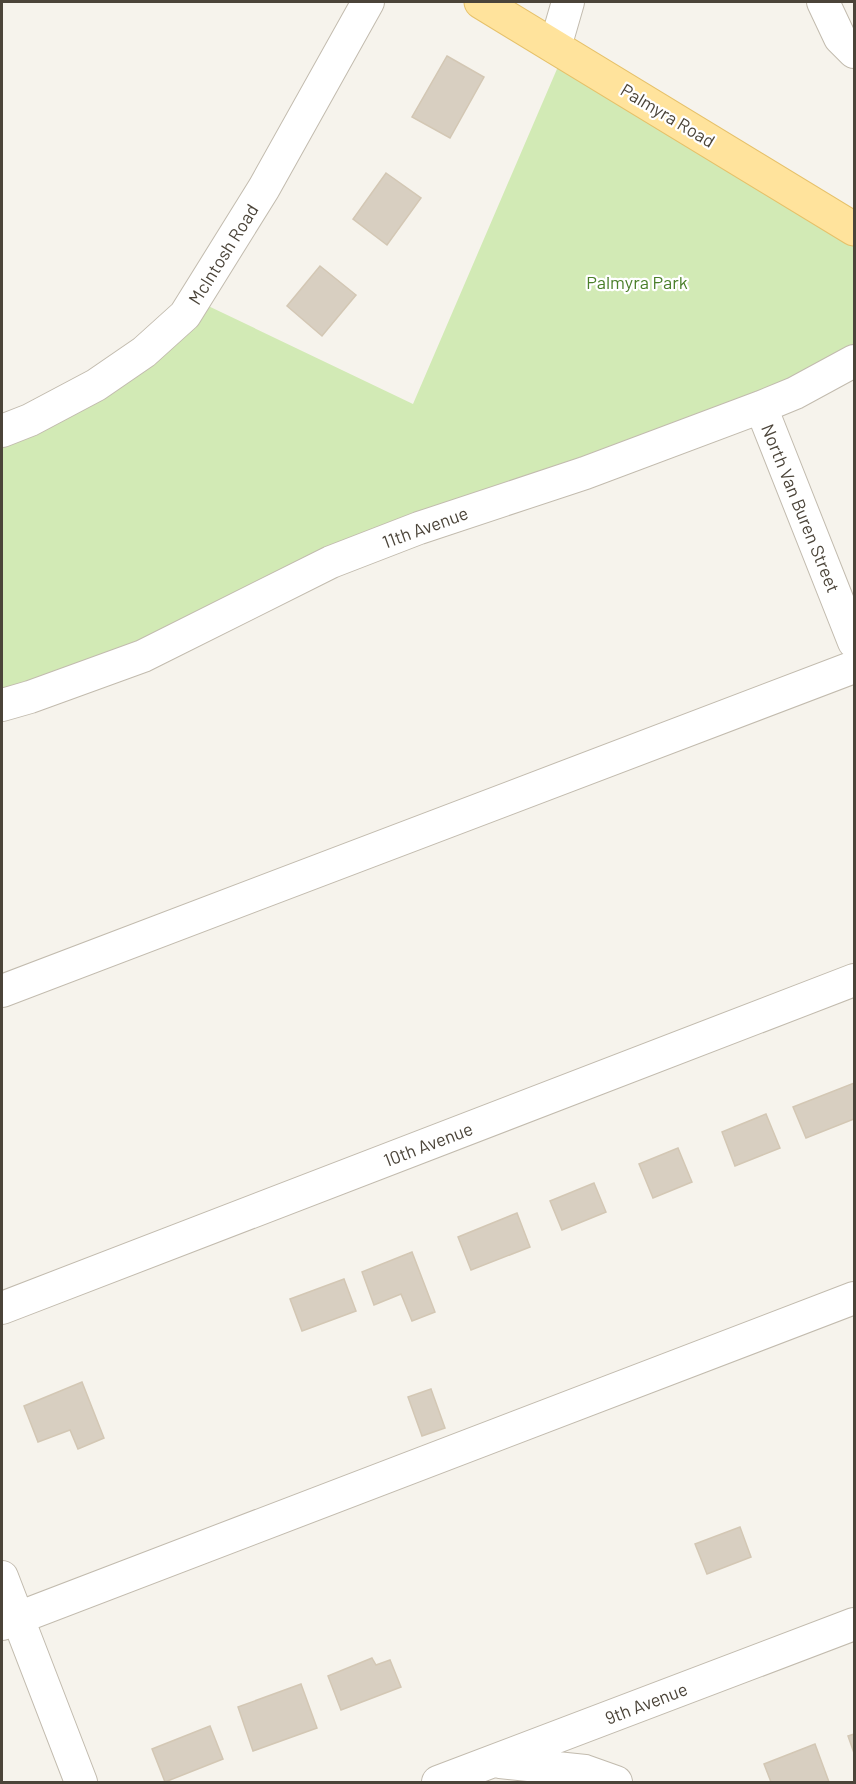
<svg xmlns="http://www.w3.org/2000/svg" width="856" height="1784" viewBox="0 0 856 1784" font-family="Barlow,sans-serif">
  <rect width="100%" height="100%" fill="#f6f3ec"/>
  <path fill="#d2eab5" d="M563,55L854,230V356L2,701V437L202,303L413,404Z"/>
  <path fill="#d8cfc1" stroke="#d3c7b4" stroke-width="1.5" d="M447,56L484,77L450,138L412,117Z
    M386,173L421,198L387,245L353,219Z
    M320,266L356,295L322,336L287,306Z
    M854,1083V1119L806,1138L793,1107Z
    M766,1114L780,1148L735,1166L722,1132Z
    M678,1148L692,1182L653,1198L639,1164Z
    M594,1183L606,1212L562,1230L550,1201Z
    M517,1213L530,1247L471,1270L458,1237Z
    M412,1252L435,1312L412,1321L401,1294L374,1305L362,1272Z
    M344,1279L356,1311L302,1331L290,1299Z
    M82,1382L104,1438L78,1449L70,1430L38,1442L24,1406Z
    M431,1389L445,1428L422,1436L408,1397Z
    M740,1527L751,1557L707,1574L695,1544Z
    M372,1658L376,1665L390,1660L401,1687L341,1710L328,1676Z
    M301,1684L317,1728L253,1751L238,1707Z
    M210,1726L223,1759L165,1782L152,1749Z
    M854,1734V1753L848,1736Z
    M815,1744L829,1782H771L764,1764Z"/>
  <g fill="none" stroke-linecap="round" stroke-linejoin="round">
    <g stroke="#c2bbae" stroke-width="34">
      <path id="minor" d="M823,2L840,38L854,52
        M555,47L568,2
        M761,407L854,642
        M2,431L30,420L96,385L144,352L185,315L264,188L368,2
        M2,705L30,697L143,656L331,562L419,528L585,473L761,407L795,393L854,361
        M2,991L854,667
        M2,1308L854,980
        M2,1577L81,1782
        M2,1624L854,1298
        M500,1762L585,1771L616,1782
        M438,1782L854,1624"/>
    </g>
    <g stroke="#e6c16a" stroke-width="35">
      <path id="major" d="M481,2L854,229"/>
    </g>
    <use href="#minor" stroke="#fff" stroke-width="32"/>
    <use href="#major" stroke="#ffe39c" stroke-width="33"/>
  </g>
  <g text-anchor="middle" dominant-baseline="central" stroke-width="4.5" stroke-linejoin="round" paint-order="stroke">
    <g font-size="18" fill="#4b4439" stroke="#fff">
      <text transform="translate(668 115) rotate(31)">Palmyra Road</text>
      <text transform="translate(223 254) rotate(-58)">McIntosh Road</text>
      <text transform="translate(801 508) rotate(68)">North Van Buren Street</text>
      <text transform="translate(425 527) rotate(-20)">11th Avenue</text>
      <text transform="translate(428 1144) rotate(-21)">10th Avenue</text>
      <text transform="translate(646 1703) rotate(-21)">9th Avenue</text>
    </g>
    <g font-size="18" fill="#4a7f2a" stroke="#fff">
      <text x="637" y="282">Palmyra Park</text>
    </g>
  </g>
  <rect width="856" height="1784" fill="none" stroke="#4b4439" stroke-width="6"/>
</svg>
